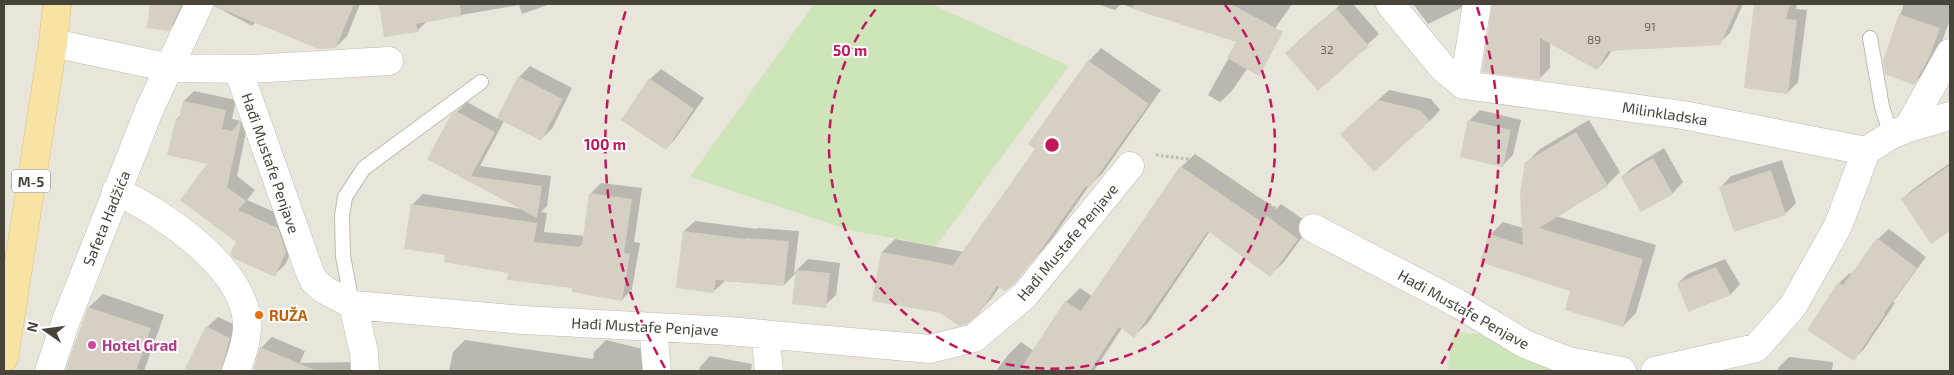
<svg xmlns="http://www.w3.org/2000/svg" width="1954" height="375" viewBox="0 0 1954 375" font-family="'Exo 2',sans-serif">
  <rect width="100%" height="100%" fill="#f5f3ec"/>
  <path fill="#e8e5db" d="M4,4H1950V371H4Z"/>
  <path fill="#cee5b9" d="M814,4H931L1069,66L936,246L849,230L690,177Z
    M1454,333L1484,334L1561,361L1552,371H1447Z"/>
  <path fill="#0003" d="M152,4H186L179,19L168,30L149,27Z
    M216,4H360L347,36L336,47L256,22L252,26L215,6Z
    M380,4H550L522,14L519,5L427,21L417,31L385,35Z
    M1097,4H1292L1231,92L1220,102L1208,95L1238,41L1121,4L1115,10Z
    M1341,4H1353L1379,34L1318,89L1297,42Z
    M1413,4H1465L1459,9L1428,24Z
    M1493,4H1743L1730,33L1719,43L1612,50L1607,58L1597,69L1550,42V68L1540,78Z
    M1755,4H1797L1796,9L1807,10L1798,82L1787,93L1745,87Z
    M1904,4H1950V20L1941,44L1925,72L1914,83L1884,61Z
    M1101,48L1161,90L1102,174L1089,186L1051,240L1013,283L1000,286L991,299L978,313L882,252L895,239L964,252L1037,149L1089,61Z
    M530,66L572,88L552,129L541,139L504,121L480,166L551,176L547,206L541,212L547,213L544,232L585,236L591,193L601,183L642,188L634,242L640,243L632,289L622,300L509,272L446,254L412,205L423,194L523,209L429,159L452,116L467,102L498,119L519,77Z
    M661,69L704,98L676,138L666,149L650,79Z
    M1389,90L1431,99L1440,110L1430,121L1353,123Z
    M194,91L236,100L232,119L241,121L250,112L237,176L255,190L247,200L288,218L296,241L285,265L274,275L237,242L209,163L177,119L181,114L184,101Z
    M1480,110L1521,120L1513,155L1503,165L1469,121Z
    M1589,120L1620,172L1607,185L1556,216L1656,245L1636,313L1623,326L1490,235L1503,222L1523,228L1526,163L1540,149Z
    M1664,148L1683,182L1673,193L1641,211L1622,177L1633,167Z
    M1195,154L1276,209L1281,204L1311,225L1284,262L1270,275L1210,231L1148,323L1134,336L1122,328L1094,371H996L1008,355L1021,342L1034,351L1066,302L1080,288L1092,296L1181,167Z
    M1782,160L1796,203L1785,214L1721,187L1731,176Z
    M1950,163V229L1931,242L1902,199L1913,189Z
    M695,221L757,229L758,228L799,231L794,273L808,259L840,263L836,295L825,305L797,272L784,285L725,281L714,291L684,231Z
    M1889,229L1926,257L1893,302L1895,303L1864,349L1854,359L1839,283L1850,273L1852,274L1878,239Z
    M1725,259L1740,284L1731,294L1689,310L1678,283L1688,274Z
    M103,294L164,315L144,371H67L89,307Z
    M218,317L240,327L236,371H186L207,327Z
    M272,337L305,351L300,363L356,362V371H254L261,348Z
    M465,340L593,359L594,352L606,340L647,350L642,371H449L453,352Z
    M710,356L752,364L751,371H699L700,367Z
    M1789,357L1833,362L1832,371H1778V368Z"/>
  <path fill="#d6cfc3" d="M150,4H182L169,31L147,28Z
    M214,4H354L336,48L319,49L214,6Z
    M379,4H460L461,16L416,24L418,32L384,37Z
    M1133,4H1231L1283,32L1259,76L1227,58L1236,42L1133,9Z
    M1492,4H1739L1720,45L1608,51L1597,70L1540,38V80L1482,72Z
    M1754,4H1790L1786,19L1797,20L1788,94L1744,88Z
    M1336,8L1369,46L1318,91L1285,53Z
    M1899,14L1940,28L1930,56L1914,85L1885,74L1883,61Z
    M1088,60L1149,104L1089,188L1086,186L1038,254L1014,284L1005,291L997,286L979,314L967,324L959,326L940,313L872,301L881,252L953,265L1035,149L1028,144Z
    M518,76L563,99L541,141L497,118Z
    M649,78L694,109L666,150L621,120Z
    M1378,100L1420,110L1430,121L1374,172L1340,134Z
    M183,101L226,110L222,129L232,131L240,121L241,124L227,187L246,201L238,210L278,228L286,252L275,277L233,258L230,254L236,242L180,200L207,164L167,155L176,118L179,119Z
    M456,111L495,132L471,176L542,186L537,218L427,159L451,115Z
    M1468,120L1511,130L1503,167L1460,157Z
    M1576,132L1608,186L1539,228L1643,259L1623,327L1565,310L1570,291L1480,262L1489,234L1523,245L1520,194L1525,162Z
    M1653,158L1673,194L1641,212L1621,177Z
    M1950,165V231L1931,244L1901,199Z
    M1180,166L1262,222L1267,216L1298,239L1270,277L1208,231L1134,338L1119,327L1090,371H1019L1065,301L1081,311Z
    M1771,170L1786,215L1734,232L1719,187Z
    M589,193L632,199L624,253L630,254L622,301L572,292V288L507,280L508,273L444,262L445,255L404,249L411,204L537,223L534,242L580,247V245H582Z
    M683,231L746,239V238L789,241L784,286L716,280L714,293L676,288Z
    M1877,238L1917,268L1884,313L1885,314L1854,361L1807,330L1838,282L1843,285Z
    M1716,267L1731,295L1688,312L1677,283Z
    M796,270L830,273L826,308L792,304Z
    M88,307L151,328L136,371H65Z
    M206,326L230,338L221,371H184Z
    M260,347L317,371H253Z"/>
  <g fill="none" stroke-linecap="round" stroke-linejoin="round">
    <g stroke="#c0bbaf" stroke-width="16">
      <path id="lane" d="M1870,38L1882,107L1891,135
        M352,304L343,256L342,216L345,197L364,168L481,82"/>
    </g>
    <g stroke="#c0bbaf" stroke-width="29">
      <path id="street" d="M1390,4L1443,68L1464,85L1683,115L1866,151
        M53,43L170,68L251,69L389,61
        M238,69L309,270L314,281L323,289L353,305L524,320L729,331L930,349L974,338L1025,295L1130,166
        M1464,85L1477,4
        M1908,128L1950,53
        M116,191C163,213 248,269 247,327C247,342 241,357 236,371
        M1313,228L1457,303L1525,344L1568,361L1622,371
        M353,305L364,352L365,371
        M653,327L657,371
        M765,334L769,371
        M49,371L67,318L150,108L199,4
        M1655,371L1756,348L1793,306L1838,226L1866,151L1891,135L1908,128L1950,116"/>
    </g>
    <g stroke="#dbc374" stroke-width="29">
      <path id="primary" d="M4,358L53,43L57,4"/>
    </g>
    <path stroke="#c1b8a2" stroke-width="3" stroke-dasharray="2.5 2.5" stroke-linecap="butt" d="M1156,155L1188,159L1226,182L1287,214"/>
    <use href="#lane" stroke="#fff" stroke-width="14"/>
    <use href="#street" stroke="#fff" stroke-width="28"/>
    <use href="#primary" stroke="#f7e4a4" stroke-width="28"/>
  </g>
  <g fill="none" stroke="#c2185b" stroke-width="2.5" stroke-dasharray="9 6">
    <path d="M1225 5A223 223 0 1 1 879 5"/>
    <path d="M665 368A447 447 0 0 1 627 7M1477 7A447 447 0 0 1 1439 368"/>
  </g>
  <circle fill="#e8710a" stroke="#fff" stroke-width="2" cx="259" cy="315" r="5"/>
  <circle fill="#d1479c" stroke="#fff" stroke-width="2" cx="92" cy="345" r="5"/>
  <g text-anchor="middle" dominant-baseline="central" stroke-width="4" stroke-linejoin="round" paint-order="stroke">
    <g font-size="12" fill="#6c675c">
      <text x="1650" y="26">91</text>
      <text x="1594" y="39">89</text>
      <text x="1327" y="49">32</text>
    </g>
    <rect fill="#fff" stroke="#807c75" stroke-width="1" x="12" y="169.5" width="38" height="23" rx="4"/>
    <g font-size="14" font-weight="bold" fill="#49443a">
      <text x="31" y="181">M-5</text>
    </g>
    <g font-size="15" fill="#49443a" stroke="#fff">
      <text transform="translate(1665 113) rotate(9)">Milinkladska</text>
      <text transform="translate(271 163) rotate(71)">Hađi Mustafe Penjave</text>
      <text transform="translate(106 218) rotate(-68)">Safeta Hadžića</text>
      <text transform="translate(1067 242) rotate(-50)">Hađi Mustafe Penjave</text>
      <text transform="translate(1464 309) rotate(29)">Hađi Mustafe Penjave</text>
      <text transform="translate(645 326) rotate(3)">Hađi Mustafe Penjave</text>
    </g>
    <g font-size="15" font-weight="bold" fill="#c56008" stroke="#fff" text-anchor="start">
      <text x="269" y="315">RUŽA</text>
    </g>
    <g font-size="15" font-weight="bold" fill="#b23c85" stroke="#fff" text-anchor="start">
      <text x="102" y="345">Hotel Grad</text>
    </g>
  </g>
  <circle cx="1052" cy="145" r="8" fill="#c2185b" stroke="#fff" stroke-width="2.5"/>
  <g font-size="15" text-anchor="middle" font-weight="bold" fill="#c2185b" stroke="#fff" stroke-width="4" stroke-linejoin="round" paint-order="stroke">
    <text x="850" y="56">50 m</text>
    <text x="605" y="150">100 m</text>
  </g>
  <rect width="1954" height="375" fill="none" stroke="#49443a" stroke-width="10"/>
  <g transform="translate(45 330) rotate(284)" stroke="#ffffff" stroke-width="4" paint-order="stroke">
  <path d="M0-4L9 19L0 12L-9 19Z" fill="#49443a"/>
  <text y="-8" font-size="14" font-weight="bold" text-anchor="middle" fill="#49443a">N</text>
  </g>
</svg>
